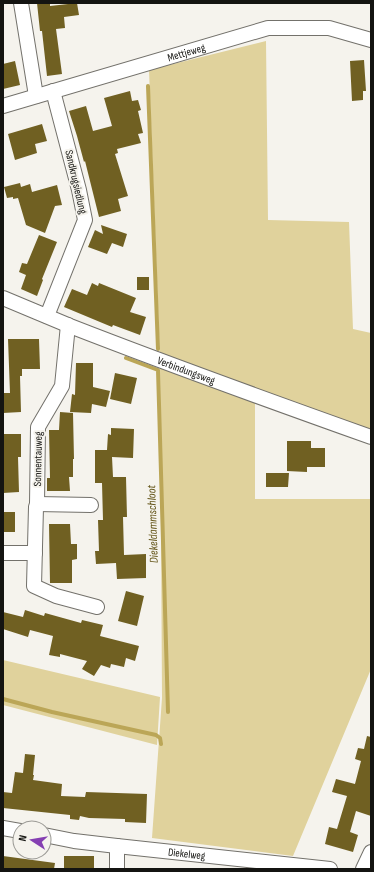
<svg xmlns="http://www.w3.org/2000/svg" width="374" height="872" viewBox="0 0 374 872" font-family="'Sofia Sans Condensed',sans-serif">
  <rect width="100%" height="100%" fill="#f5f3ed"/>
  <path fill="#e0d29c" d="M266,41L268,220L349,222L353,329L371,333V437L255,395V499H371V669L293,856L152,838L162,698L160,360L149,70Z
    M3,660L160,697L157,745L3,705Z"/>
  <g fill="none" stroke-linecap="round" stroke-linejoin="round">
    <path stroke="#bba657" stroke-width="4" d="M148,86L158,349
      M126,358L158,370L168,712
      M3,699L52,712L156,735L160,738L161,744"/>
  </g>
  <path fill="#706022" d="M37,3H50V6L77,3L79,15L64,17L65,28L56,29L62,74L47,76L42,31H40Z
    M364,60L366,91H363V100L352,101L350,61Z
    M15,61L20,85L3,89V64Z
    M130,91L132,101L138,100L141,110L138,111L143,133L138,134L141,143L117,149L118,153L115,154L128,196L118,199L121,211L99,217L85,161L84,162L77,136L69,111L86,106L93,131L112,126L104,98Z
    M42,124L47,141L35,144L37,153L15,160L8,134Z
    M20,183L21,187L30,184L32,192L57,185L62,205L55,206L45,233L26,225L18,198L13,199V197L7,198L4,187Z
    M101,225L127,234L123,247L112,243L107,254L88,247L95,230L103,234Z
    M39,235L57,242L42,279L43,280L37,296L21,289L26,275L19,272L22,263L27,264Z
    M137,277H149V290H137Z
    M92,283L98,286L99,283L136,298L130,312L146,317L140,335L113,325L112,327L64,307L72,289L87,295Z
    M8,339H39L40,369H22V376H20L21,412L3,413V393H10Z
    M76,363H93V387L110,391L106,407L92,404L91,413L70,412L72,394L75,395Z
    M115,373L137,378L131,404L110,399Z
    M60,412L73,413L74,459H73V477H69L70,491H47V478H50L49,430H59Z
    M111,428L134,429L133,458L112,457L113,477H126L127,517H123L124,555L146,554V578L117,579L116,563L96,564L95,551H99L98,520H103L102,483H95V450H107L108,434L111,435Z
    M3,434H21V457H18L19,492L3,493Z
    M287,441H311V448H325V467H307V472L287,471Z
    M266,473H289L288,487H266Z
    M3,512H15V532H3Z
    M49,524H70L71,544H77V559L72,560V583H50Z
    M126,591L144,596L137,626L118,621Z
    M25,610L44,616L45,613L81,623L82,620L103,625L100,636L139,646L135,661L126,658L124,667L111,664L110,668L101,665L94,676L82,669L87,661L60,654V657L49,655L53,636L30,630L28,637L3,629V612L23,617Z
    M367,736L371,737V816L356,811L350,832L358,835L353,852L325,844L329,827L337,829L347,796L332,792L336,779L355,784L361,761L355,759L358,748L364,749Z
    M25,754L35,755L33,775H34L33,780L62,784L61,796L85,797L86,792L147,794L146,823L125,822V819L89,818L80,816L79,820L70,819V815L3,808V792L12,793L15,772L23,773Z
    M3,856L55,863L54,869H3Z
    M64,856H94V869H64Z"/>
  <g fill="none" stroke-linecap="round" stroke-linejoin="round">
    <g stroke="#73716b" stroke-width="16">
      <g id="minor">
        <path d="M21,3L36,96"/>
        <path id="s1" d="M3,106L268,28H329L371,40"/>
        <path id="s2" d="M3,298C25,307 48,317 70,326C170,365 270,401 371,437"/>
        <path d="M47,316L85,220L79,190L53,91"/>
        <path d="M68,325L62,386L38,427L37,504L36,507L34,586L56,596L97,607"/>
        <path d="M37,504L91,505"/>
        <path d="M3,553H35"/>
        <path d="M3,828L20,831"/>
        <path id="s3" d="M44,835L74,841L117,846L330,869"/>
        <path d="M117,869V846"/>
        <path d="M363,869L371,852"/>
      </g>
    </g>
    <use href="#minor" stroke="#fff" stroke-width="14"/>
  </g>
  <g text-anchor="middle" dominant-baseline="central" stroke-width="4" stroke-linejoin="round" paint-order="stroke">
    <g font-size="11" fill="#141411" stroke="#f5f3ed">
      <text stroke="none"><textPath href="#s1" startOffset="191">Mettjeweg</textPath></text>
      <text transform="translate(76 182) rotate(77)">Sandkrugsiedlung</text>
      <text stroke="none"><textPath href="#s2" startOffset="197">Verbindungsweg</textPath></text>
      <text transform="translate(38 459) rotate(-89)">Sonnentauweg</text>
      <text stroke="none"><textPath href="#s3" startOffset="144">Diekelweg</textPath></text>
    </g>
    <g font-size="12" font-style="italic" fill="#645519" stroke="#f5f3ed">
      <text transform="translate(153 524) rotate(-92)">Diekeldammschloot</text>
    </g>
  </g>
  <rect width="374" height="872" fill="none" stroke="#141411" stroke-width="8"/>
  <g transform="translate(32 840) rotate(282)"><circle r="19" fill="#f5f3ed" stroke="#9b9a95"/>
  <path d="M0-3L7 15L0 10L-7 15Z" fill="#853fb2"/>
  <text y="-6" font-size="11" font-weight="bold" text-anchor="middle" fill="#141411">N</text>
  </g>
</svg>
